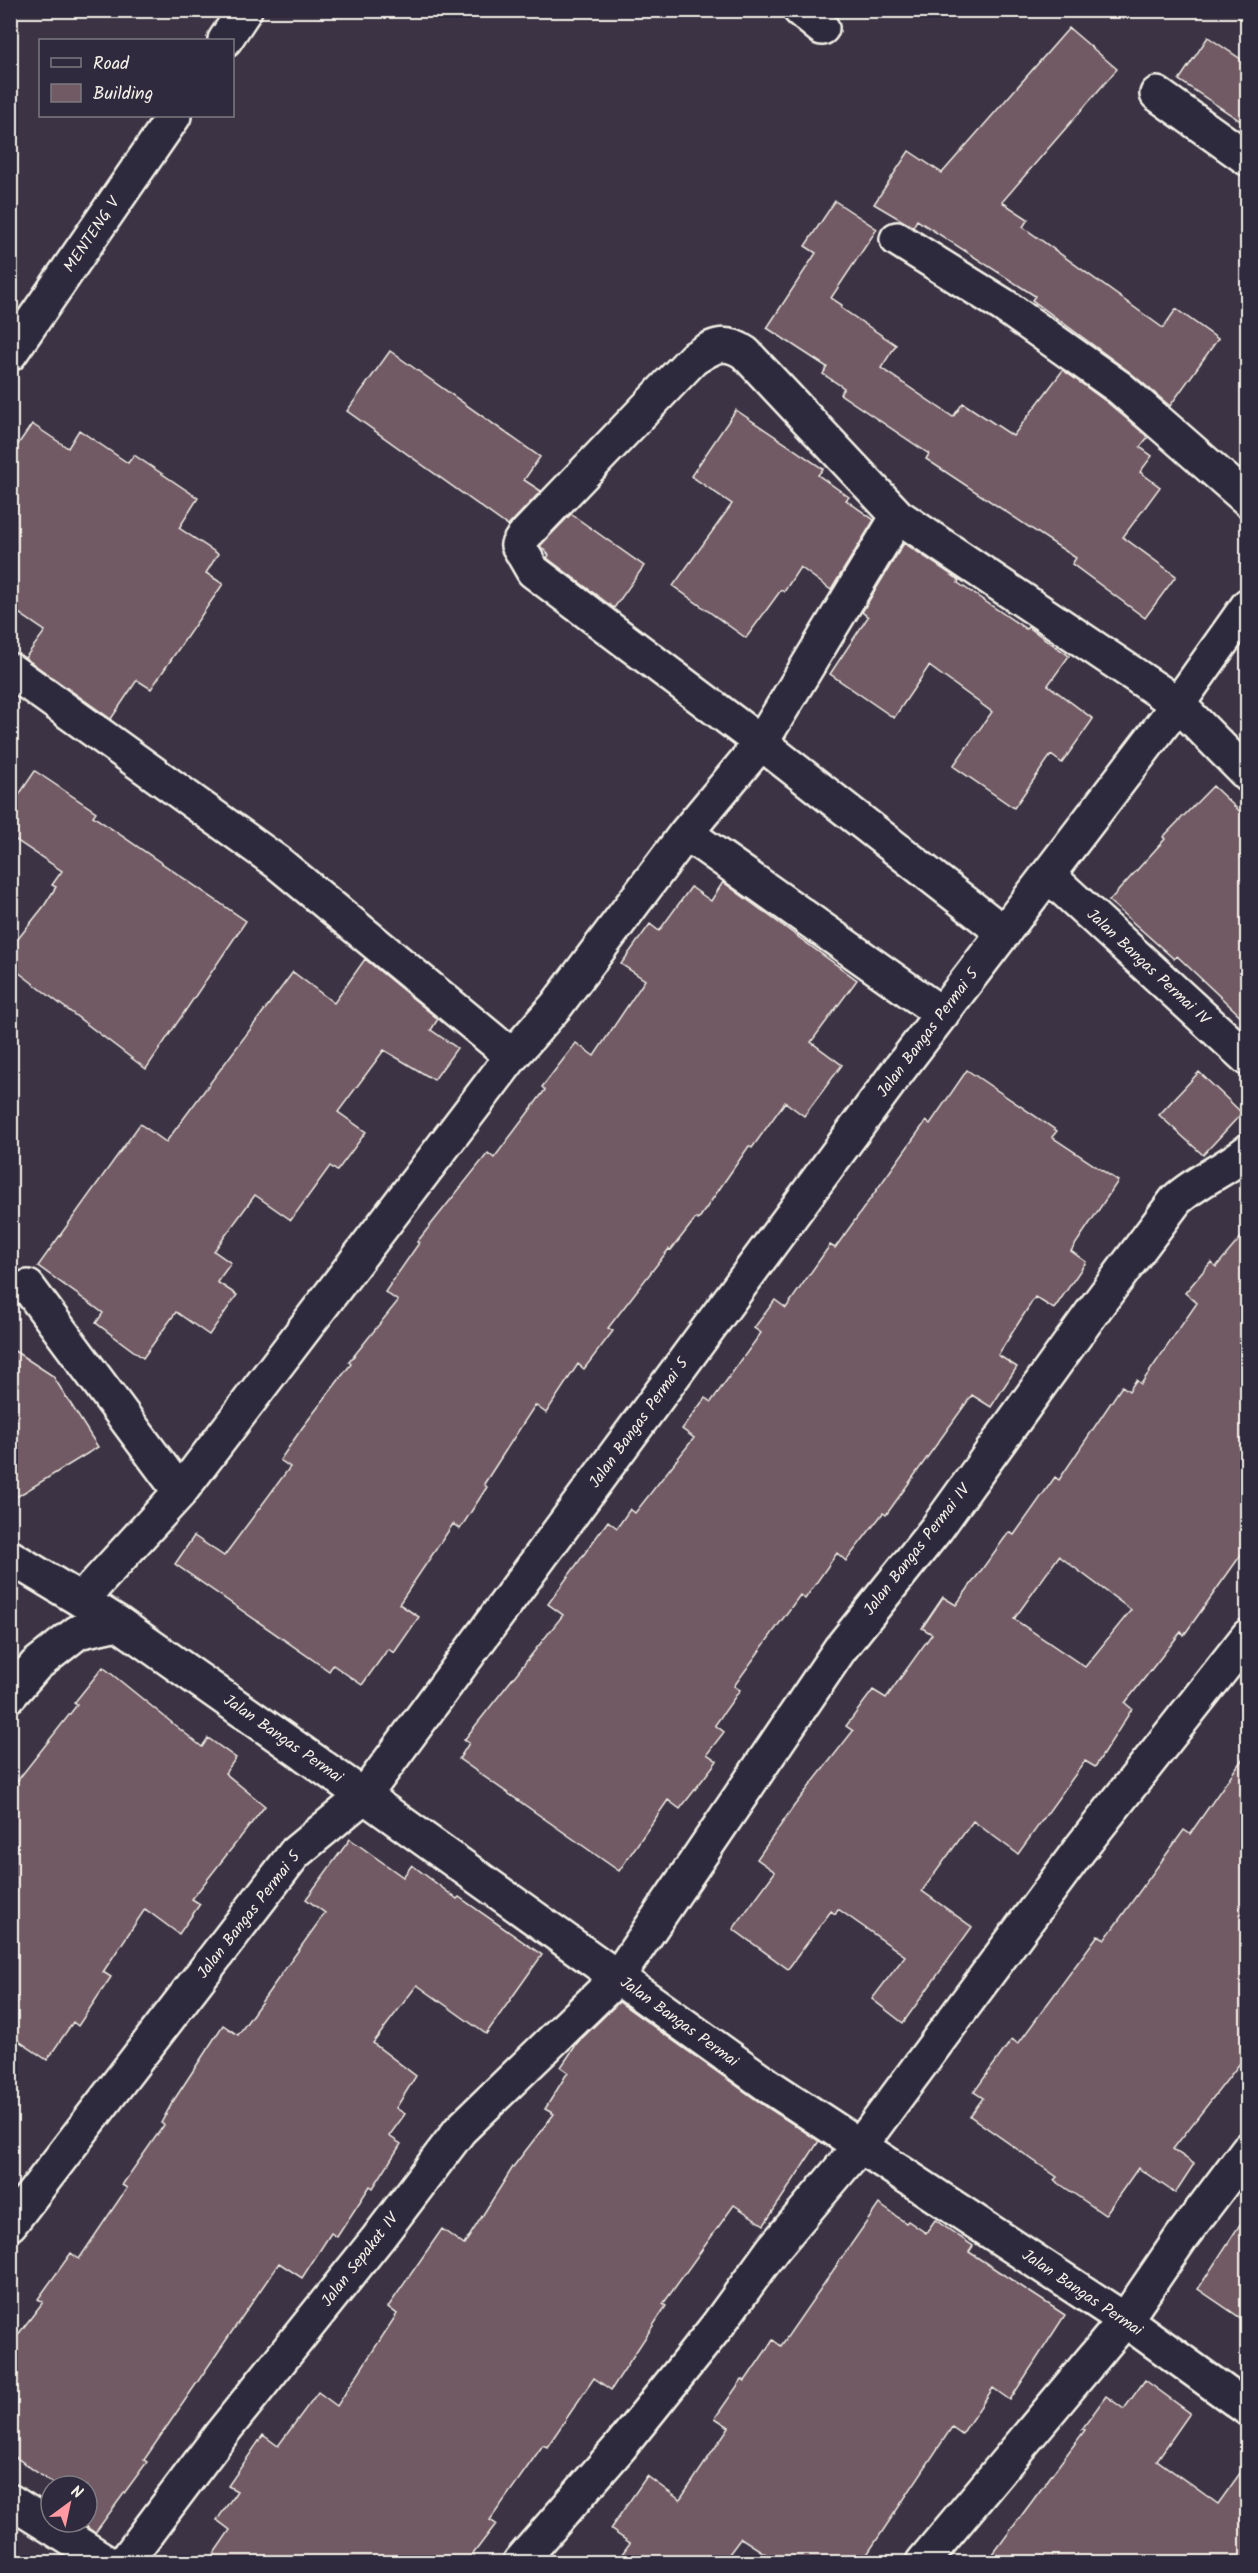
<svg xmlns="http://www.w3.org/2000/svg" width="1258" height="2573" viewBox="0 0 1258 2573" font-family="Kalam,sans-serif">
  <rect width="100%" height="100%" fill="#3c3445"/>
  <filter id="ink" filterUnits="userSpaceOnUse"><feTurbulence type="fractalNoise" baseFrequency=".0167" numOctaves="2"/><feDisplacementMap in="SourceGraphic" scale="12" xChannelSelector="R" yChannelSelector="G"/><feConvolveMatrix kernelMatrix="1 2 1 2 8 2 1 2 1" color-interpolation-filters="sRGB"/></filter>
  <g filter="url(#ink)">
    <path fill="#725a65" stroke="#f4f1e8" stroke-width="1.5" fill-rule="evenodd" d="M1069,28L1117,69L1002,202L1028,219L1023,227L1163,328L1176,309L1218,339L1170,406L1131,373L1032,300L1035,296L917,220L913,227L874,204L909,151L942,173Z
      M1208,37L1248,64V126L1179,80Z
      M835,201L877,229L831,298L842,305L841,308L896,345L881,368L953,417L963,403L1013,436L1063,370L1108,403L1148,437L1140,447L1152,456L1140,472L1160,487L1123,537L1176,576L1145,618L1072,564L1076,558L926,459L929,454L840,394L844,388L823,374L827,367L767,328L816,253L805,246Z
      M390,351L540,457L524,480L541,491L508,526L347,411Z
      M736,410L823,469L818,475L849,497L846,500L874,520L831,590L800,567L784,592L781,590L746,638L673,586L732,504L691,476Z
      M32,424L68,448L79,430L128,463L134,455L198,498L179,528L218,554L206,573L223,584L151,689L137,680L111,719L25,658L45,631L10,607V456Z
      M571,514L644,566L614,608L547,558L549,555L540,546Z
      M904,543L959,580L958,583L1026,629L1028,627L1069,656L1048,685L1093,719L1062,763L1051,755L1014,808L953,766L992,712L929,666L894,718L830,674L868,617L862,612Z
      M35,771L96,812L93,816L246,921L146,1069L10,966V949L44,906L56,887L52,885L62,871L10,836V808Z
      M1213,786L1248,819V1023L1177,956L1174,959L1109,901L1165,839L1163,837Z
      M723,882L857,980L811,1042L842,1065L804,1116L785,1102L752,1148L749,1146L698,1220L696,1218L671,1250L669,1249L608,1328L613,1331L584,1369L578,1364L546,1413L535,1405L484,1484L487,1487L460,1529L453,1524L399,1604L419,1617L394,1653L388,1649L362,1685L333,1665L329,1671L175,1564L194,1536L224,1556L290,1467L280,1460L302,1428L351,1364L349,1362L398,1301L385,1292L419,1243L417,1242L488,1153L494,1158L545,1090L542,1087L576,1043L594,1056L645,980L621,964L650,924L659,931L691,887L711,901Z
      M365,959L438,1019L431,1030L457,1048L434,1080L384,1050L338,1112L366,1132L337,1171L330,1166L291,1220L255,1195L214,1251L231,1263L217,1282L237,1295L209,1335L176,1312L143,1358L96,1323L103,1313L38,1266L140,1124L166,1142L293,972L334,1003Z
      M967,1070L1057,1131L1052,1137L1118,1181L1071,1251L1086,1262L1054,1309L1035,1297L998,1355L1017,1367L991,1407L972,1395L886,1515L883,1513L846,1561L837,1553L805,1599L800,1595L734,1686L740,1690L715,1725L724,1732L707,1754L717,1761L680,1809L668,1800L619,1871L459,1759L469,1743L464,1740L563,1615L548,1604L608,1521L617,1528L630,1509L635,1513L694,1438L682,1429L705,1398L711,1402L761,1333L754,1328L775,1300L786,1308L830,1245L835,1248L926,1121L930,1124Z
      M1199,1072L1242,1113L1203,1155L1159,1115Z
      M1248,1229V1545L1184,1635L1181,1632L1125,1703L1132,1709L1095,1767L1085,1761L1018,1854L973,1821L922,1891L972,1927L903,2023L872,1999L905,1956L838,1909L835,1914L831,1911L788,1969L733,1929L775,1872L757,1859L794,1806L853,1731L846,1726L873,1690L886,1698L932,1634L922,1628L943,1597L956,1605L1009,1532L1014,1535L1055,1477L1059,1480L1122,1386L1129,1391L1136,1380L1141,1384L1197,1303L1185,1293L1211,1262L1216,1267ZM1059,1556L1131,1610L1085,1667L1014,1619Z
      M10,1348L53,1376L98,1447L10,1501Z
      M103,1667L202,1747L208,1738L236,1758L225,1773L265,1806L192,1899L200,1904L179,1934L145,1909L103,1972L111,1977L78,2026L73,2022L47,2060L10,2035V1790L77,1705L74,1703Z
      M1248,1751V2053L1173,2149L1194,2164L1175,2193L1138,2168L1105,2215L1054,2180L1057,2177L970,2116L983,2098L974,2092L1012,2039L1018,2044L1098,1935L1105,1939L1184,1830L1190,1834Z
      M350,1839L403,1877L412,1865L457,1899L459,1897L542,1955L486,2034L417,1985L373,2043L416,2076L396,2108L405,2114L389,2136L401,2144L373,2188L370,2186L337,2237L331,2233L302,2278L279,2263L144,2460L147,2462L95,2533L87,2527V2486H56L10,2453V2345L43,2302L38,2299L71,2253L79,2259L127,2188L122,2185L164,2125L161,2123L172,2103L223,2025L238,2035L325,1913L306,1899Z
      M619,2002L762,2104L819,2141L764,2225L734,2205L663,2304L666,2306L611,2390L594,2378L547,2447L543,2445L490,2520L496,2524L467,2562H208L230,2530L217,2520L237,2491L228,2486L263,2435L278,2446L318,2392L337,2406L397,2314L388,2307L442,2229L464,2245L513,2167L554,2114L545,2109L568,2072L561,2067L578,2042Z
      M879,2204L906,2223L908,2221L926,2233L935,2220L973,2246L969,2252L1065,2315L1010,2400L993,2388L962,2434L952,2427L862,2562H778L741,2538L723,2562H616L630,2543L610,2529L647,2476L680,2500L729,2427L715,2418L742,2379L745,2381L773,2340L781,2346Z
      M1248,2212V2323L1198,2289Z
      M1145,2380L1190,2413L1157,2460L1218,2504L1248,2462V2562H987L1085,2430L1082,2429L1106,2396L1124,2409Z"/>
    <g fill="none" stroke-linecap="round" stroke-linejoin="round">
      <g stroke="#f4f1e8" stroke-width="38">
        <path id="minor" d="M800,10L822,28
          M225,40L245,10
          M1157,94L1248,159
          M897,239L1003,305L1120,388L1248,500
          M10,354L174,116
          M898,516L761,743L686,833L556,1006L512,1056L180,1492L81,1600L118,1623L364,1796L772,2088L1125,2320L1248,2409
          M10,670L277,862L512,1056
          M686,833L942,1014
          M1048,875L1248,1059
          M1004,933L761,743L533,571L518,545L523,537L693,359C713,346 724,339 745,353L898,516L1178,704L1248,775
          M28,1287L180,1492
          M10,1557L81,1600
          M10,1695L36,1665L78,1632L118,1623
          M10,2224L295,1853L364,1796L895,1075L1178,704L1248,605
          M10,2501L107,2562
          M125,2562L222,2433L378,2238L460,2130L617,1978L840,1649L937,1528L1093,1311L1176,1200C1198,1180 1225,1170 1248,1151
          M520,2562L620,2447L717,2326L773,2249L860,2146L1080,1849L1248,1636
          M923,2562L1125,2320L1181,2238L1248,2149"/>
      </g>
      <use href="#minor" stroke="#2f2a3d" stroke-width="33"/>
    </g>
  </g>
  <g text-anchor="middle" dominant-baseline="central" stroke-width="6" stroke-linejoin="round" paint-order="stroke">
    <g font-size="16" fill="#f4f1e8" stroke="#2f2a3d">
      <text transform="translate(92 235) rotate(-56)">MENTENG V</text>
      <text transform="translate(1148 967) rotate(43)">Jalan Bangas Permai IV</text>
      <text transform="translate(928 1033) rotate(-53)">Jalan Bangas Permai 5</text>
      <text transform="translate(639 1423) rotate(-54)">Jalan Bangas Permai 5</text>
      <text transform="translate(917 1550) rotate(-52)">Jalan Bangas Permai IV</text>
      <text transform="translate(283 1739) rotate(35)">Jalan Bangas Permai</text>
      <text transform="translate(249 1915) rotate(-52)">Jalan Bangas Permai 5</text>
      <text transform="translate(679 2022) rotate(36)">Jalan Bangas Permai</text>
      <text transform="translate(360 2260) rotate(-52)">Jalan Sepakat IV</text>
      <text transform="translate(1082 2293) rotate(34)">Jalan Bangas Permai</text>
    </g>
  </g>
  <rect width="1258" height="2573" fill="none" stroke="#2f2a3d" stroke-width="36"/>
  <rect x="18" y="18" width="1222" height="2537" fill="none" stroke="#f4f1e8" stroke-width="2" filter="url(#ink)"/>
  <rect x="39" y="39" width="195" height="78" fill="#2f2a3d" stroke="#7e7a81" stroke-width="1.5"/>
  <rect x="51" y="58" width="30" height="9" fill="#2f2a3d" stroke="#7e7a81" stroke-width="1.5"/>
  <text x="93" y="69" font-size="18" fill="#f4f1e8">Road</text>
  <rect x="51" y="84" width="30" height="18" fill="#725a65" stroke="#7e7a81" stroke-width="1.5"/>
  <text x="93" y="99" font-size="18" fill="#f4f1e8">Building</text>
  <g transform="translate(69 2504) rotate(33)"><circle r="28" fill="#2f2a3d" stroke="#7e7a81" stroke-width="1.5"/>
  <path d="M0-4.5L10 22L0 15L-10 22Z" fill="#ff9aa2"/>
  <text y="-9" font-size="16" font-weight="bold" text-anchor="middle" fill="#f4f1e8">N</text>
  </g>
</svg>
